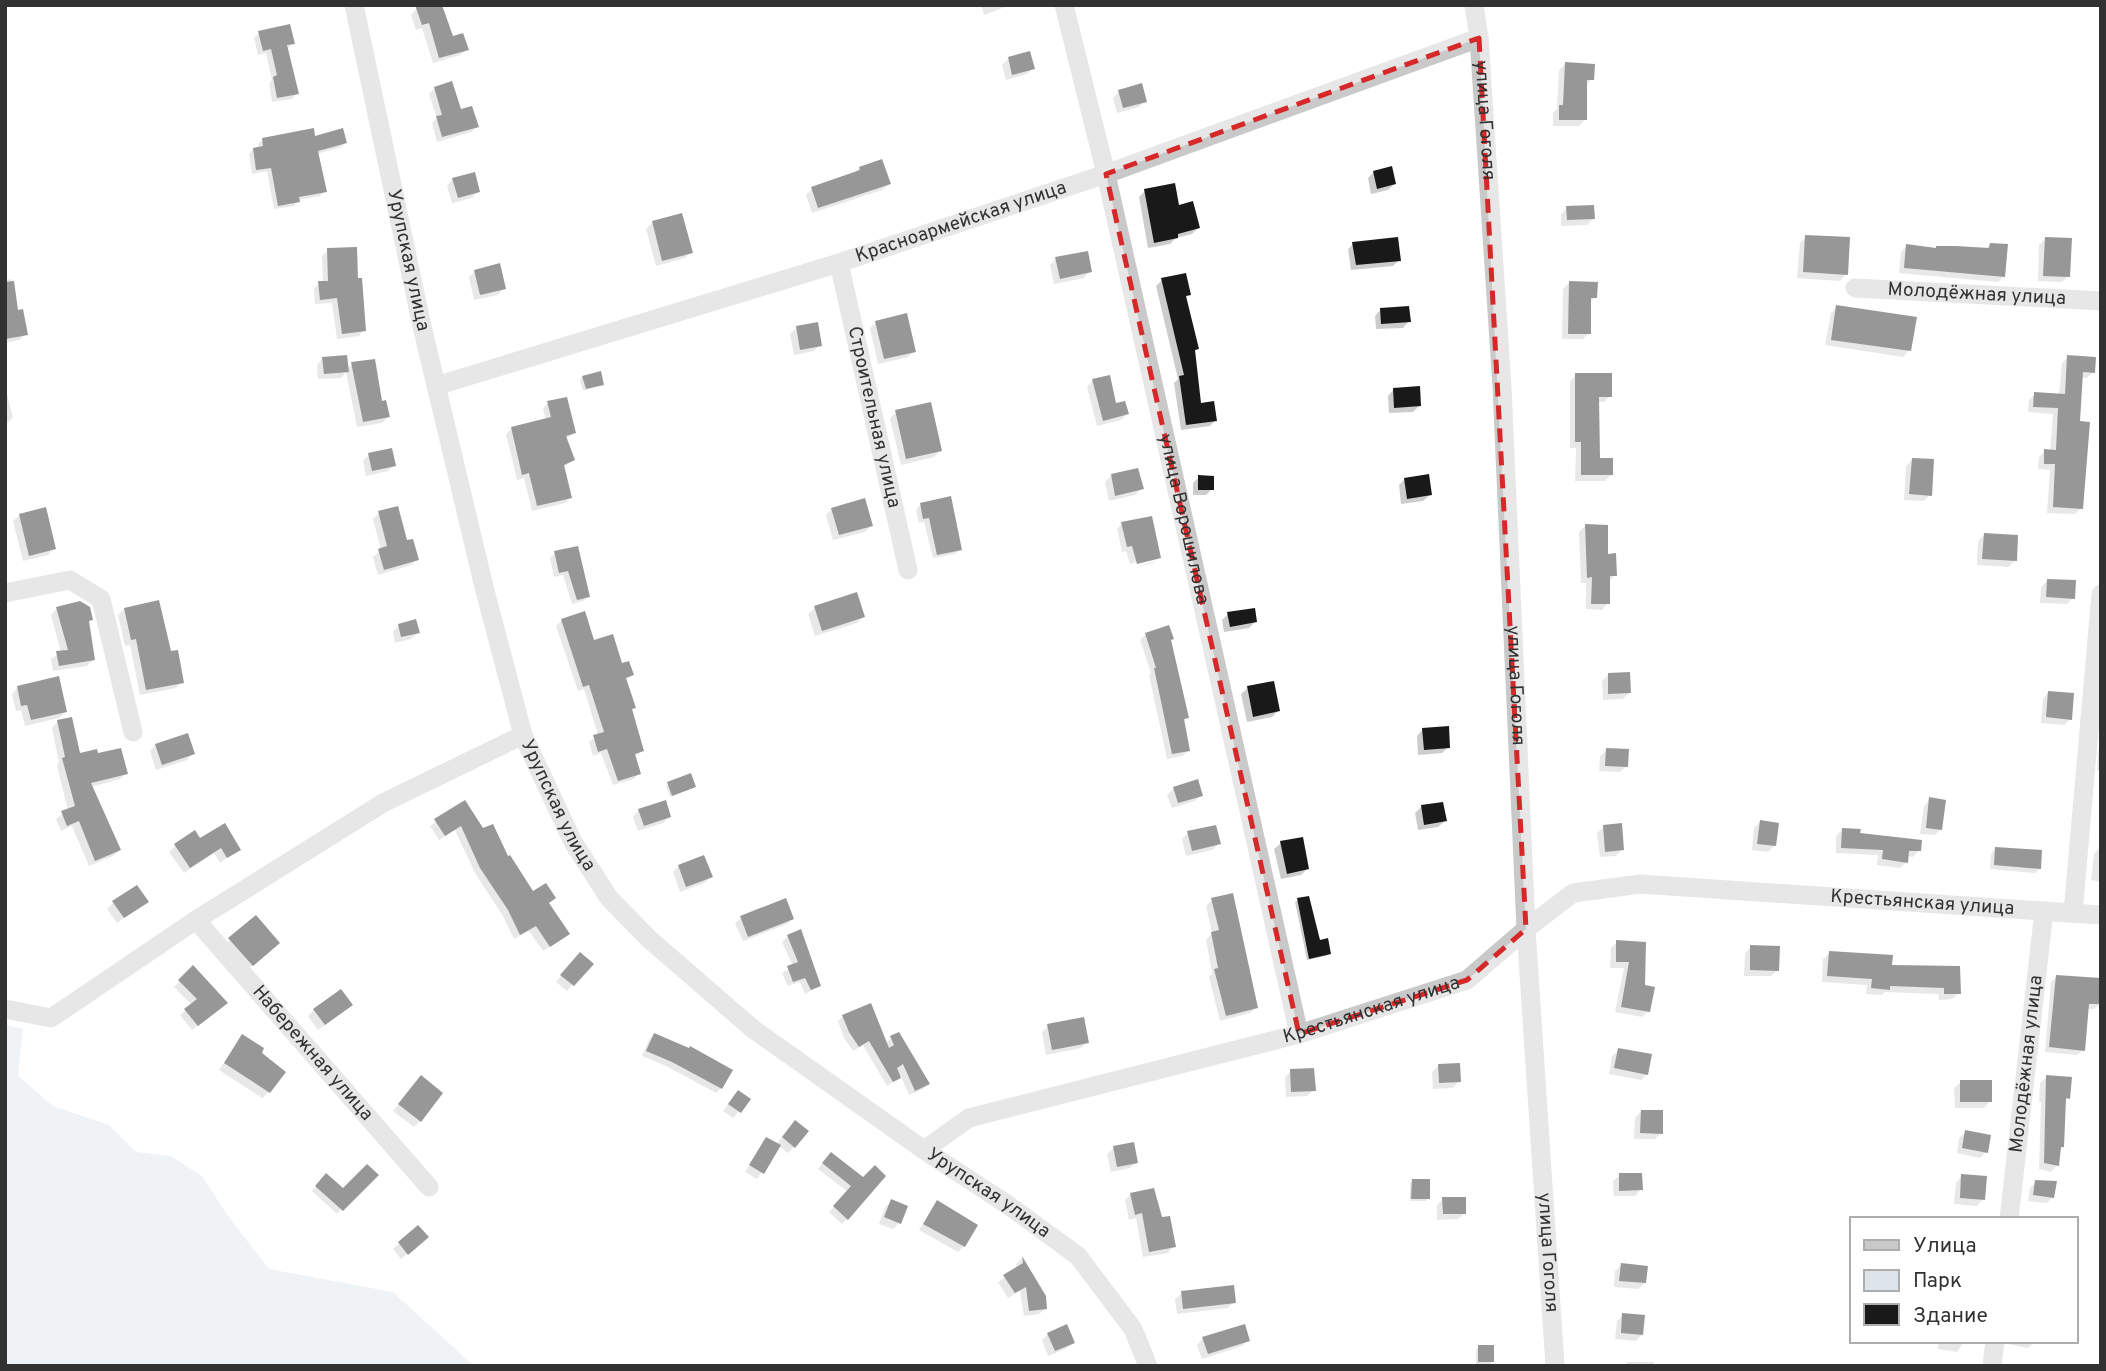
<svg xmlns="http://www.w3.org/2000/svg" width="2106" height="1371" viewBox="0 0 2106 1371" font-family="Overpass,sans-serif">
  <rect width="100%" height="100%" fill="#fff"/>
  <path fill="#dde5eb" d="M5,1025L23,1029L18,1076L53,1106L109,1125L136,1152L171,1156L202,1176L228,1216L269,1269L393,1292L474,1366H5Z"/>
  <path fill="#0003" d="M981,5H1010L984,15Z
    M417,9L452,38L467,49L460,55L433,63L422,28L416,30L411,15Z
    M259,33L293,43L288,48L297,93L292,99L272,102L269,83L272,80L266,53L258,55L254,38Z
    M1009,58L1033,68L1027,74L1006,80L1002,65Z
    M1565,64L1592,79L1585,86V120L1579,126H1553V113L1557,109L1559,70Z
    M435,88L477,127L471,132L437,142L432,123L437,118L429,94Z
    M1119,92L1145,101L1139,107L1117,113L1113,98Z
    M314,138L345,143L341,147L317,154L325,191L320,196L298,200L294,206L274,209L267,171L252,174L249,154L253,149L259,148L258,144L263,140Z
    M859,168L889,184L882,190L812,213L806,195L812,189L853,174Z
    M1374,172L1394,184L1388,190L1371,194L1368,178Z
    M453,179L478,191L472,198L452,203L447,186Z
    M1145,191L1178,207L1198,228L1192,234L1176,238L1170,244L1148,248L1139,197Z
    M1567,208L1593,219L1587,225L1561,226V214Z
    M652,223L691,252L685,258L656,266L646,229Z
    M1806,237L1846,274L1840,281L1797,278L1800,243Z
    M2045,239L2068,276L2062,282L2038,281L2039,245Z
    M1353,244L1399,260L1393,266L1351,270L1348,249Z
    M1990,244L2004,276L1998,282L1899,273L1901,252L1907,246L1935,249L1985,250Z
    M328,250L357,280L364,330L359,336L337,339L332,303L315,304L314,289L319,283H323L322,256Z
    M1056,259L1090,271L1084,278L1054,284L1050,265Z
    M475,271L504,288L498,295L474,300L469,277Z
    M12,279L17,312L26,334L19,340L5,343V280Z
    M1162,280L1189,294L1185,298L1197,349L1193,352L1199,405L1216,420L1210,426L1181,430L1174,383L1178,379L1156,286Z
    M1569,283L1595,297L1589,303V333L1583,339H1562L1563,289Z
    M1837,307L1909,350L1903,357L1825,345L1831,313Z
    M1381,309L1409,321L1403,328L1376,329L1375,316Z
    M876,322L914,351L908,357L878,364L870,328Z
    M796,328L820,345L814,351L794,355L790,334Z
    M2068,357L2093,372L2087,378H2081L2078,423L2082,508L2075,514L2047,513L2050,470L2038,469L2039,457L2045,451L2050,452L2053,414L2028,412L2029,400L2035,394L2059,395L2062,363Z
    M323,358L347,369L352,364L388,417L382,423L357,427L346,372L341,378L318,379L317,365Z
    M1576,375L1610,396L1604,402H1598V459L1611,475L1605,481H1575L1576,448H1570V381Z
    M583,377L602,384L583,391L580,380Z
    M1093,380L1115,405L1127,414L1121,420L1097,426L1087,387Z
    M5,386L13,418L5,425Z
    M1394,389L1420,405L1413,412L1389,413L1388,396Z
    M548,403L574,433L566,439L573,460L563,467L570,498L565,503L532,511L524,478L517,480L506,434L512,428L546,420L543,408Z
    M896,412L940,451L934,457L901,465L890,418Z
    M369,455L394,465L388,471L366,476L363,461Z
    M1912,460L1930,495L1924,501L1904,500L1906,466Z
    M1111,476L1142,489L1135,495L1109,501L1105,482Z
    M1199,477L1212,489L1206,495H1193V483Z
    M1405,479L1430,495L1423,501L1401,504L1399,485Z
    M920,505L960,549L955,554L933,558L924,522L919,523L916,510Z
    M832,509L871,526L865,532L833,540L826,515Z
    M379,513L417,559L411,565L378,575L373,557L381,550L373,519Z
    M20,515L54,548L48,555L23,561L13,521Z
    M1122,523L1159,557L1153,563L1132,569L1155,561V557L1130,564L1126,551L1122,552L1117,529Z
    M1585,526L1606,556L1615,575L1608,582V603L1602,610L1586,609V583H1581L1579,532Z
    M1984,535L2015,560L2009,567L1977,565L1978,541Z
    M555,553L588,596L583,601L572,604L563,575L554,577L550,558Z
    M2047,581L2073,598L2067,604L2040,603L2041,587Z
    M815,608L863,617L857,623L815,636L808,614Z
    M57,609L91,619L88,623L93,660L87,666L53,671L51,659L61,652L51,615Z
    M124,609L169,653L182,682L176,688L140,695L130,645L125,646L118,615Z
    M1228,614L1256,621L1249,628L1224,632L1222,620Z
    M562,620L632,674L625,680L630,711L642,751L634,757L639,773L634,779L613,785L601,753L593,756L589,742L598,735L584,689L578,691L556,626Z
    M399,625L418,633L411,639L395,643L393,632Z
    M1168,627L1169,641L1187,718L1183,722L1188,751L1182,756L1167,759L1149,675L1151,673L1140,640L1145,635Z
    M1608,675L1629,693L1623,699L1603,700L1602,681Z
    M18,687L65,712L59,718L25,726L21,710L16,711L12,694Z
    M1248,688L1278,711L1272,717L1247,722L1241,694Z
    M2049,692L2070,719L2064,725L2041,723L2043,699Z
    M58,721L78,756L126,773L120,779L91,787L119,850L113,856L89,866L72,826L61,831L56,819L68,810L57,766L59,763L52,728Z
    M1423,729L1448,747L1442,753L1418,755L1417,736Z
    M156,745L193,753L187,760L156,770L150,751Z
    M2101,747V770H2097L2098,750Z
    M1607,750L1627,766L1620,772L1599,771L1600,756Z
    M668,784L694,787L670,797L666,786Z
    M1174,788L1201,795L1195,801L1172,808L1167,795Z
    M1930,799L1941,829L1935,835L1920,834L1924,806Z
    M464,802L482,831L508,859L532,894L548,904L562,939L543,951L529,931L514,939L503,916L475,873L455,830L439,840L430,826Z
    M1421,807L1445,821L1438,827L1418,830L1415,813Z
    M639,810L669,817L663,823L638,831L633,817Z
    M1760,822L1774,846L1768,852L1752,850L1754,828Z
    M1604,827L1622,850L1616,856L1600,857L1597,833Z
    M1842,830L1859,834L1919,850L1913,857L1907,856L1906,862L1900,868L1877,865L1878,855L1836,853V836Z
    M1188,833L1219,844L1212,850L1186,856L1182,839Z
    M200,840L239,849L220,863L214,853L184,873L169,852L175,846Z
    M1281,843L1307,869L1301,875L1281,879L1274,849Z
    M2100,847L2101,882L2091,880L2094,854Z
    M1995,849L2040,869L2035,873L1990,869L1991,854Z
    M679,866L711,877L704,883L680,892L673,872Z
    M1212,900L1257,1007L1250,1013L1220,1021L1209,977L1212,973L1206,940L1212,933L1206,906Z
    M1298,900L1319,942L1329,954L1326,956L1307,960L1295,902Z
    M146,902L117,923L107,909L113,903Z
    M256,917L272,949L246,971L224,946Z
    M741,918L792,919L787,924L743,941L735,923Z
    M788,936L819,986L805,994L800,982L788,986L782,973L793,966L782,942Z
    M1617,942L1644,943L1643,986L1648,1011L1642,1017L1615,1012L1624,968H1610L1611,948Z
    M1751,947L1778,970L1771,976H1744L1745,953Z
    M1830,953L1890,966L1959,993L1952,999L1939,1000L1938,994L1885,992L1882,995L1866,994L1867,985L1822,982L1823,959Z
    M574,960L591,964L567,991L556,982Z
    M193,968L220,1009L192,1030L180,1015L192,1005L174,987Z
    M2057,976L2100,1004L2094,1009H2086L2083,1050L2077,1055L2045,1052L2051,982Z
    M314,1010L344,1011L318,1030L308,1016Z
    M843,1016L885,1044L891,1038L928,1084L923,1089L909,1095L901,1076L887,1086L863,1045L853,1051L844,1038L838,1021Z
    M1048,1026L1087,1042L1081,1048L1046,1055L1042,1032Z
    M654,1035L731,1071L721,1088L716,1093L666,1066L642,1056L649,1040Z
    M243,1036L259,1053L269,1092L262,1098L219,1070Z
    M1619,1050L1647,1074L1641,1080L1609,1074L1612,1056Z
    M1438,1066L1459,1081L1453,1088L1433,1089L1432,1072Z
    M1291,1071L1314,1090L1307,1096L1286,1097L1285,1077Z
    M2047,1077L2068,1098L2065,1101L2063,1147L2059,1151L2057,1165L2051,1172L2039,1169L2041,1102H2039L2040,1083Z
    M1961,1082L1990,1101L1984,1108H1955L1954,1088Z
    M415,1084L420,1121L414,1127L393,1111Z
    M733,1098L749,1099L733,1118L723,1111Z
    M1641,1111L1661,1133L1655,1139H1634L1635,1118Z
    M789,1128L794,1147L788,1153L779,1146L757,1179L745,1172L766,1139L776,1145Z
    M1966,1132L1986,1152L1980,1158L1957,1153L1959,1138Z
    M1114,1148L1136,1162L1130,1168L1111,1172L1107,1154Z
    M826,1159L863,1179L847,1219L842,1224L829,1212L848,1192L818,1169Z
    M326,1175L343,1190L376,1175L337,1214L312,1191Z
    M1620,1175L1641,1189L1635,1196H1614L1613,1181Z
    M1962,1176L1983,1199L1977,1206L1954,1204L1956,1183Z
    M1412,1181L1428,1198L1426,1201H1410V1183Z
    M2036,1182L2053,1197L2047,1203L2028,1201L2030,1188Z
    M1131,1194L1161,1219L1174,1246L1168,1253L1143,1257L1136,1218L1129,1220L1125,1200Z
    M1443,1199L1465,1213L1458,1219L1437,1220V1205Z
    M891,1201L899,1223L893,1229L879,1224L885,1208Z
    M937,1202L964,1246L958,1252L919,1230Z
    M418,1227L420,1243L401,1259L393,1249Z
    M1021,1259L1044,1296L1046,1308L1039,1314L1024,1316L1020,1291L1008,1298L998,1282L1017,1269L1016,1264Z
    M1621,1265L1645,1283L1638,1289L1614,1287L1615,1271Z
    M1182,1293L1234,1302L1228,1308L1177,1314L1175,1299Z
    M1623,1315L1642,1334L1636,1341L1615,1339L1617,1321Z
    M1048,1334L1073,1342L1067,1348L1048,1356L1042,1340Z
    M1203,1338L1248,1340L1242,1346L1202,1359L1197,1345Z
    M1939,1341H1964L1957,1352L1938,1349Z
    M2008,1341H2035L2028,1348L2008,1344Z
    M1478,1347L1492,1361L1490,1364H1476V1350Z
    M1628,1362H1654V1366H1625Z"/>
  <path fill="#191919" d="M415,5H442L453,36L463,33L469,50L439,58L429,23L422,25Z
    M290,24L295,44L287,45L299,94L277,98L273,77L277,75L271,49L263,51L258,31Z
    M1030,51L1035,69L1012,75L1008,57Z
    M1565,62L1595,64L1594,80H1587V120H1559V105H1563Z
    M452,81L461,109L472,106L479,127L442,137L436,116L442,115L434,87Z
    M1142,83L1147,102L1123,108L1118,90Z
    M314,128L315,136L343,128L347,143L318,151L327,192L299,197L300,202L278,206L271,168L256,170L253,148L263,146L262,138Z
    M882,159L891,184L818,208L811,187L860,170L859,167Z
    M1392,166L1396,184L1377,189L1373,171Z
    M475,172L480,192L458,198L452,178Z
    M1175,183L1179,205L1193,201L1200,228L1178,234V238L1154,243L1144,189Z
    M1594,205L1595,219L1567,220L1566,206Z
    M682,213L693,253L662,261L652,221Z
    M1805,235L1850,237L1848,275L1803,272Z
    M1398,237L1401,261L1356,265L1352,242Z
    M2045,237L2072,238L2070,277L2043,276Z
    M1990,243L2008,244L2005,277L1904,268L1906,244L1936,248V246H1956L1989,248Z
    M357,247L358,278H362L366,331L342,334L337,298L320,300L318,281H328L327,248Z
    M1088,251L1092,272L1060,279L1055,257Z
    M500,263L506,289L480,295L474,270Z
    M1186,273L1191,295L1186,296L1199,349L1195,350L1201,403L1214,401L1217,421L1186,425L1179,376L1184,375L1161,278Z
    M14,281L18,310L23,309L28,335L5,339V282Z
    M1569,281L1598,282L1597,298H1591V334H1568Z
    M1836,305L1917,317L1911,351L1831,340Z
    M1409,306L1411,322L1381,324L1380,308Z
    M907,313L916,352L884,359L875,321Z
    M818,322L822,346L800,350L796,326Z
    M347,355L349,372L324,374L322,357Z
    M2067,355L2096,357L2095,373L2083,372L2080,421L2090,422L2083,509L2053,507L2055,464H2044V449L2056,450L2058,408L2033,407L2034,392L2065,394Z
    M375,359L382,401L386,400L390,417L363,422L351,362Z
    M601,371L604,385L586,389L582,376Z
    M1575,373H1612V397H1599L1600,458H1613V475H1581V442H1575Z
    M1110,375L1116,403L1125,401L1129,414L1103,421L1092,379Z
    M1420,386L1421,406L1394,408L1393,388Z
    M567,397L576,433L566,436L575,460L564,465L572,498L537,506L529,473L522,475L511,427L551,417L547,401Z
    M931,402L942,451L906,459L895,410Z
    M392,448L396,466L372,471L368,453Z
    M1912,458L1934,459L1932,496L1909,494Z
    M1138,468L1144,489L1115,496L1111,474Z
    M1429,474L1432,495L1407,499L1404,478Z
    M1198,475L1214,476V490H1198Z
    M951,496L962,550L937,555L929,518L923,519L920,503Z
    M865,498L873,526L839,535L831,508Z
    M398,506L407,540L413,539L419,560L384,570L378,549L387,546L378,511Z
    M46,507L56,549L29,556L19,514Z
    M1152,516L1161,558L1137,564L1132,546L1127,547L1121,522Z
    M1585,524L1608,525V554L1616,553L1617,576H1610V604H1591L1592,577L1587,578Z
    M1984,533L2018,535L2017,561L1982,559Z
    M578,546L590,597L577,600L568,571L559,573L554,551Z
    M2047,579L2076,580L2075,599L2046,597Z
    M857,592L865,617L822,631L814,606Z
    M159,600L171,651L178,650L184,683L146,690L136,639L131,640L124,608Z
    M80,601L90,607L93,620L89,621L95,660L59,666L56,651L68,650L56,607Z
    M1255,608L1257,622L1230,627L1227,612Z
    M585,611L594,640L613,634L622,663L629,661L634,675L626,678L636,708L632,709L644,751L635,754L641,774L618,781L607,749L598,752L593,735L604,732L589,685L583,687L561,619Z
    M416,619L420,633L401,637L398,624Z
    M1169,625L1174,639L1171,640L1189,718L1184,719L1190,751L1172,754L1154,668H1156L1145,633Z
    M1630,672L1631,693L1608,694V673Z
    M59,676L67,712L31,720L27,705L21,706L17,686Z
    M1274,681L1280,711L1253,717L1247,686Z
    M2048,691L2074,693L2072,720L2046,717Z
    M72,717L80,753L97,749L98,753L121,748L128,774L91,783L121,850L95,861L79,821L67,826L61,811L75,806L62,758L65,757L57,720Z
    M1449,726L1450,748L1424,750L1422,728Z
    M188,733L195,754L162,765L155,744Z
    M1606,748L1629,749L1628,767L1605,766Z
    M691,773L696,787L672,796L667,782Z
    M1198,779L1203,796L1178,803L1173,787Z
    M1929,797L1946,800L1942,830L1926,828Z
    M465,800L483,828L493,824L508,856L510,855L533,891L546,883L556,898L549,903L570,934L550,947L536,926L520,935L508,910L480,868L461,826L445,836L434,819Z
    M666,800L671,817L644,826L638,809Z
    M1443,802L1447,821L1424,825L1421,805Z
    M1760,820L1779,823L1776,846L1757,844Z
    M225,823L241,850L227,858L221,848L190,868L174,844L195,830L200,838Z
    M1622,823L1624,850L1605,852L1603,825Z
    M1216,825L1221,844L1192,851L1187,831Z
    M1842,828L1861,829L1860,833L1922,840L1921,851H1909L1908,863L1882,859L1883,850L1841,848Z
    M1303,837L1309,869L1287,874L1280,841Z
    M1995,847L2042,850L2041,869L1994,865Z
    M704,855L713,877L686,887L678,865Z
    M137,885L149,902L124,918L112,901Z
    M1233,893L1258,1008L1226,1016L1214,969L1218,968L1211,932L1219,930L1211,898Z
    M1309,896L1320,940L1328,938L1331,954L1309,959L1297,898Z
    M786,898L794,919L748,937L740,916Z
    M256,915L280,943L253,966L228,938Z
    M801,929L821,986L811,990L805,978L793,982L787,966L798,962L787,935Z
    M1616,940L1646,942L1645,985L1655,987L1650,1012L1621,1007L1629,962H1616Z
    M1750,945L1780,946L1779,971L1750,970Z
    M1829,951L1893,955L1892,965L1960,966L1961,994H1944V988L1890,986V990L1871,988L1872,979L1827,976Z
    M580,952L594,964L574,986L560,975Z
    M193,965L228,1003L198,1026L184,1009L197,999L178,980Z
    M2056,975L2101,978V1004H2089L2085,1051L2049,1047Z
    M341,989L353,1005L325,1025L313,1009Z
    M871,1003L889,1048L894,1045L890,1036L899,1032L930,1084L915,1091L903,1064L897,1068L901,1078L893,1082L869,1041L859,1047L849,1032L842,1015Z
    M1084,1017L1089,1043L1052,1050L1047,1024Z
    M654,1033L689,1048L690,1046L733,1070L722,1089L672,1062L646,1051Z
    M242,1034L264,1048L262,1053L286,1072L270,1093L224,1063Z
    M1618,1048L1652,1054L1648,1075L1614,1068Z
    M1460,1063L1461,1082L1439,1083L1438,1064Z
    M1314,1068L1316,1091L1291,1092L1290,1069Z
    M421,1075L443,1093L421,1122L398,1104Z
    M2046,1075L2072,1077L2070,1099L2066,1098L2064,1147H2061L2059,1166L2044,1163Z
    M1960,1080H1992V1102H1960Z
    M738,1090L751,1099L741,1113L728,1104Z
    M1641,1110H1663V1134L1640,1133Z
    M795,1120L809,1131L795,1148L782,1137Z
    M1965,1130L1991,1135L1988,1153L1962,1148Z
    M766,1137L781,1145L764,1174L749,1165Z
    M1134,1142L1138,1163L1117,1167L1113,1146Z
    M831,1152L863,1177L875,1165L886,1176L848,1220L833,1206L851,1186L822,1163Z
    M367,1164L379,1175L343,1211L315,1186L326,1173L343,1188Z
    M1619,1173H1642L1643,1190L1619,1191Z
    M1961,1174L1987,1176L1985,1200L1960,1198Z
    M1412,1179H1430V1199H1411Z
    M2035,1180L2057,1181L2054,1198L2033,1195Z
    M1154,1188L1162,1217L1170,1216L1176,1247L1149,1252L1142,1213L1135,1215L1130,1193Z
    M1442,1197H1466V1214H1443Z
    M891,1199L908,1206L901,1224L884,1217Z
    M937,1200L978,1225L965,1247L923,1224Z
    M418,1225L429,1237L408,1255L398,1242Z
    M1022,1256L1046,1296L1047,1309L1029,1311L1026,1287L1015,1293L1003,1275L1023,1263Z
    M1621,1263L1648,1266L1646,1283L1619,1281Z
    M1234,1285L1236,1303L1183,1309L1181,1291Z
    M1622,1313L1645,1315L1643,1335L1621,1333Z
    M1067,1324L1075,1343L1055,1351L1047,1333Z
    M1245,1324L1250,1341L1208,1354L1202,1337Z
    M1478,1345H1494V1362H1478Z"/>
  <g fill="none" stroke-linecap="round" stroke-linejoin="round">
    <g stroke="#c9c9c9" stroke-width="19">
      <path id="s1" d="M354,5L421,322L484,587L523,735L573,842L609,898L648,938L753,1029L924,1150L1008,1205L1078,1256L1133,1329L1148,1366"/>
      <path id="s2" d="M1064,5L1106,174L1299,1034"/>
      <path id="s3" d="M1474,5L1479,38L1502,387L1526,929L1555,1366"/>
      <path id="s4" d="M839,263L908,570"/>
      <path id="s5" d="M1855,288L2101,301"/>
      <path id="s6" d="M436,386L839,263L1106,174L1479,38"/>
      <path d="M5,593L70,580L101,599L133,732"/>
      <path d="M2073,913L2101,594"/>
      <path id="s7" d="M196,920L429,1187"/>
      <path d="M5,1009L51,1018L196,920L383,803L523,735"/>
      <path id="s8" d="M924,1150L969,1118L1299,1034L1467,980L1526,929L1573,893L1640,884L2101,915"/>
      <path id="s9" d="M2009,1219L2044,911"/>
      <path d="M1992,1366L1995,1341"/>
    </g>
  </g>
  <path d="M0 0H2106V1371H0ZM1479,38L1526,929L1467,980L1299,1034L1106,174Z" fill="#fff" fill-opacity=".55" fill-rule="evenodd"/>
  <path fill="none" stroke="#d62828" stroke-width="5" stroke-dasharray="14 9" stroke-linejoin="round" d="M1479,38L1526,929L1467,980L1299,1034L1106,174Z"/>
  <g text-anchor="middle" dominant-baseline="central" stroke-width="7" stroke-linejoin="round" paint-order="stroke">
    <g font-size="19" fill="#323232" stroke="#fff">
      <text stroke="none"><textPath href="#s3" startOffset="116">улица Гоголя</textPath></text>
      <text stroke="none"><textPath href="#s6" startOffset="550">Красноармейская улица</textPath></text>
      <text stroke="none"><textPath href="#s1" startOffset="261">Урупская улица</textPath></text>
      <text stroke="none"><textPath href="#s5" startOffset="122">Молодёжная улица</textPath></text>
      <text stroke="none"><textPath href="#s4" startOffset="158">Строительная улица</textPath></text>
      <text stroke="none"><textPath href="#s2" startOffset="528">улица Ворошилова</textPath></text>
      <text stroke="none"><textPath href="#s3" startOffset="682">улица Гоголя</textPath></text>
      <text stroke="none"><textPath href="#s1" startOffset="828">Урупская улица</textPath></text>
      <text stroke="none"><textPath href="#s8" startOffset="1060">Крестьянская улица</textPath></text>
      <text stroke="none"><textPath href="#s8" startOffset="472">Крестьянская улица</textPath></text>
      <text stroke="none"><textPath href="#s7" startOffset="177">Набережная улица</textPath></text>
      <text stroke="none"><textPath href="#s9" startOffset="156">Молодёжная улица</textPath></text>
      <text stroke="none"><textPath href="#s1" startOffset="1416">Урупская улица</textPath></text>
      <text stroke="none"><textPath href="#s3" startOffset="1250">улица Гоголя</textPath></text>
    </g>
  </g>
  <rect width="2106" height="1371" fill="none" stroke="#323232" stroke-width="14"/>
  <rect x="1850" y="1217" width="228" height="126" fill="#ffffff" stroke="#adadad" stroke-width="2"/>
  <rect x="1864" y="1240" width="35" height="10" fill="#c9c9c9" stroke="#adadad" stroke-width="2"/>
  <text x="1913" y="1252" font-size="21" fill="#323232">Улица</text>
  <rect x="1864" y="1270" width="35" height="21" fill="#dde5eb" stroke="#adadad" stroke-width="2"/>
  <text x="1913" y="1287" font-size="21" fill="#323232">Парк</text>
  <rect x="1864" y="1304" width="35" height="21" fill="#191919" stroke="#adadad" stroke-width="2"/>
  <text x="1913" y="1322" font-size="21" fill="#323232">Здание</text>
</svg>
